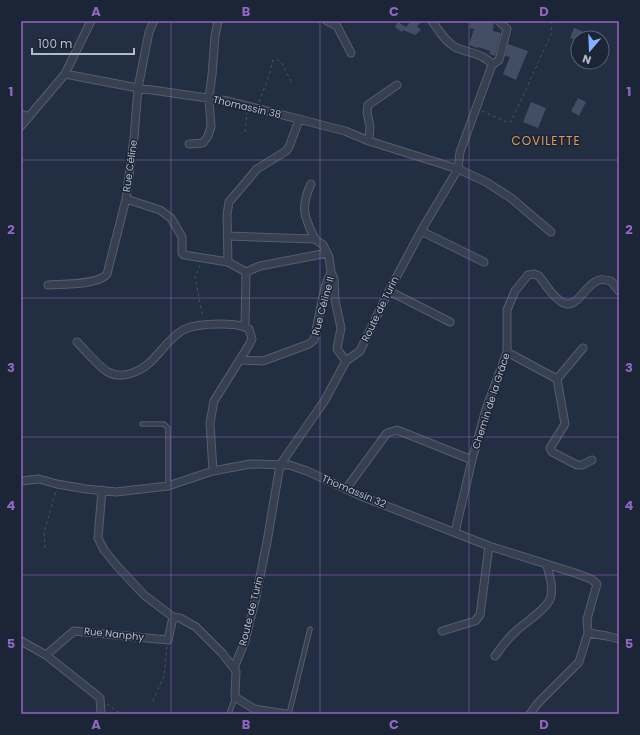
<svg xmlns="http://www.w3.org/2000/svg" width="640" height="735" viewBox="0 0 640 735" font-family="Poppins,sans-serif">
  <rect width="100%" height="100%" fill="#222e41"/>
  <path fill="#414e63" d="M411,21H422L417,26L421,30L415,35L403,30L402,32L395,27L398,22L406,27Z
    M471,21H494L493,31L501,33L495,56L489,54L490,51L478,47L477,48L469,45L474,29L469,28Z
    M574,28L589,34L588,38H578L577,41L570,38Z
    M508,44L528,51L516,80L503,74L510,57L505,56Z
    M578,98L586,102L579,116L571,111Z
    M531,102L546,108L538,128L523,122Z"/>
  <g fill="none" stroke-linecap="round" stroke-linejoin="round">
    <g stroke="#545e6e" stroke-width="5.5">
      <path id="lane" d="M142,424H164L168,428V486
        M229,714L235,697
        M289,714L310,629"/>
    </g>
    <g stroke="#545e6e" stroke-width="9">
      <path id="street" d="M327,21L337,26L351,53
        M492,65L499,60L507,29L499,21
        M65,74L138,88L228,101L345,131L369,141L458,169L486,182L511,198L551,232
        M21,114L29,117
        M21,126L65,74L91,21
        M369,141L370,126L367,113L368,105L397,85
        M189,144L203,143L208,136L211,127L209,98L212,75L215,36L218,21
        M311,184C300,207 304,217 315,239
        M126,199L160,210L171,218L182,237V253L184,255L228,262L246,272L245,327
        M421,231L484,262
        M227,236L315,239L323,245L329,257L331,272L325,287L314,340L309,344L263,361L240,360
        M228,262L227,215L229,202L257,169L286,151L289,147L299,120
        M246,272L260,266L327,253
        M331,272L334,279L335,300L341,328L337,349L346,361
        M48,285C62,284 99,285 107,274L126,199L134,138L138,88L149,32L154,21
        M389,291L450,322
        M77,342C85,350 99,367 108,372C115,376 122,376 129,374C157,366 161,343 183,330C193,325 208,324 219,324C229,324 240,324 249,329L252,339L249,345L214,401L210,423L213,471
        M583,348L557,379L565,424L550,448L552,452L577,465H582L592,460
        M507,352L557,379
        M21,481L39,479L57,484L86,489L116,492L168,486L213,471L250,464L289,465L307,471L361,496L489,546L578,574L591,579L597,584L587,619L588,633L579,662L538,703L530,714
        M346,489L387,433L397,430L472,460
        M102,490L98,538L104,550L117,566L144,595L173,617L180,618L196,627L222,653L236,671L235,697L254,709L286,714
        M455,532L472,460L486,409L507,352V310L515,291L528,275L534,274L539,276C545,284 551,294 559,300C576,315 584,284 599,280C602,279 607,280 611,281L619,291
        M442,631L475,621L480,615L489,546
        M588,633L607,636L619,639
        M21,641L46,655L100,698L101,714
        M46,655L74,631L168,640L173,617
        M495,656C501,648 507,639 515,632C524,623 543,612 549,601C555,591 549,575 547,565
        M234,668L245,641L255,601L267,542L280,465L325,400L346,361L360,351L389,291L421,231L458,169L460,152L492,65C484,53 467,53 455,47C445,41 438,30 432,21"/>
    </g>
    <path stroke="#3f595b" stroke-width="1" stroke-dasharray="3 3" stroke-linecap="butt" d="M259,102L269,76L273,60H278L281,62L292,83
      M482,111L507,122H511L549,39L551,34L552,21
      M245,132L247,113
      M200,265L195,277L203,318
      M45,548L44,532L56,491
      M153,701L164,676L167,646
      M107,704L121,714"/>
    <use href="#lane" stroke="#364050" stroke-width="3.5"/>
    <use href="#street" stroke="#364050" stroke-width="7"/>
  </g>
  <path fill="none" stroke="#9165c4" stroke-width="1" stroke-opacity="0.55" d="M171,21V714M320,21V714M469,21V714M21,160H619M21,298H619M21,437H619M21,575H619"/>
  <g text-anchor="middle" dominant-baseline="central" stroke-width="3" stroke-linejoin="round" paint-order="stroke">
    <g font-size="10" fill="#b3bbcb" stroke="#1b2535">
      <text transform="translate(247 107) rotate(13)">Thomassin 38</text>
      <text transform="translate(130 166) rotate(-82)">Rue Céline</text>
      <text transform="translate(323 306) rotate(-75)">Rue Céline II</text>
      <text transform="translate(380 309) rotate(-64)">Route de Turin</text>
      <text transform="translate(491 401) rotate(-72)">Chemin de la Grâce</text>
      <text transform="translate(354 491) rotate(23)">Thomassin 32</text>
      <text transform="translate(251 611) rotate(-76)">Route de Turin</text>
      <text transform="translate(114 634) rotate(6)">Rue Nanphy</text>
    </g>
    <g font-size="12" letter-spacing="1" fill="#df975a" stroke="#1b2535">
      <text x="546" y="140">COVILETTE</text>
    </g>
  </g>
  <rect width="640" height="735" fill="none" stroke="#1b2535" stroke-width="44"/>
  <g transform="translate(590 50) rotate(199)"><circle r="19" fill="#1b2535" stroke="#586171"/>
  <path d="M0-3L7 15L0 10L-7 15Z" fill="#84b0ff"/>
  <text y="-6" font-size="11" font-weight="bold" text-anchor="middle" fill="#b3bbcb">N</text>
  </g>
  <path d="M32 48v6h102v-6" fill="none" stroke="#b3bbcb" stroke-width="2"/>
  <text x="38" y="48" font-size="12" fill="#b3bbcb" stroke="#1b2535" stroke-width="3" paint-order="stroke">100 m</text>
  <rect x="22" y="22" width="596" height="691" fill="none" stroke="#9165c4" stroke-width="1.5"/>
  <g font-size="13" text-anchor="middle" font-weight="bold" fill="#9165c4">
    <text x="96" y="16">A</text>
    <text x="246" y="16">B</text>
    <text x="394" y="16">C</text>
    <text x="544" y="16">D</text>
    <text x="11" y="96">1</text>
    <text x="629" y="96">1</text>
    <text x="11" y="234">2</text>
    <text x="629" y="234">2</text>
    <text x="11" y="372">3</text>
    <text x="629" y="372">3</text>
    <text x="11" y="510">4</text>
    <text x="629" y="510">4</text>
    <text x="11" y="648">5</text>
    <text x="629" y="648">5</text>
    <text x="96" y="729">A</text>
    <text x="246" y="729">B</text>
    <text x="394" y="729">C</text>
    <text x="544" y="729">D</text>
  </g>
</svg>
